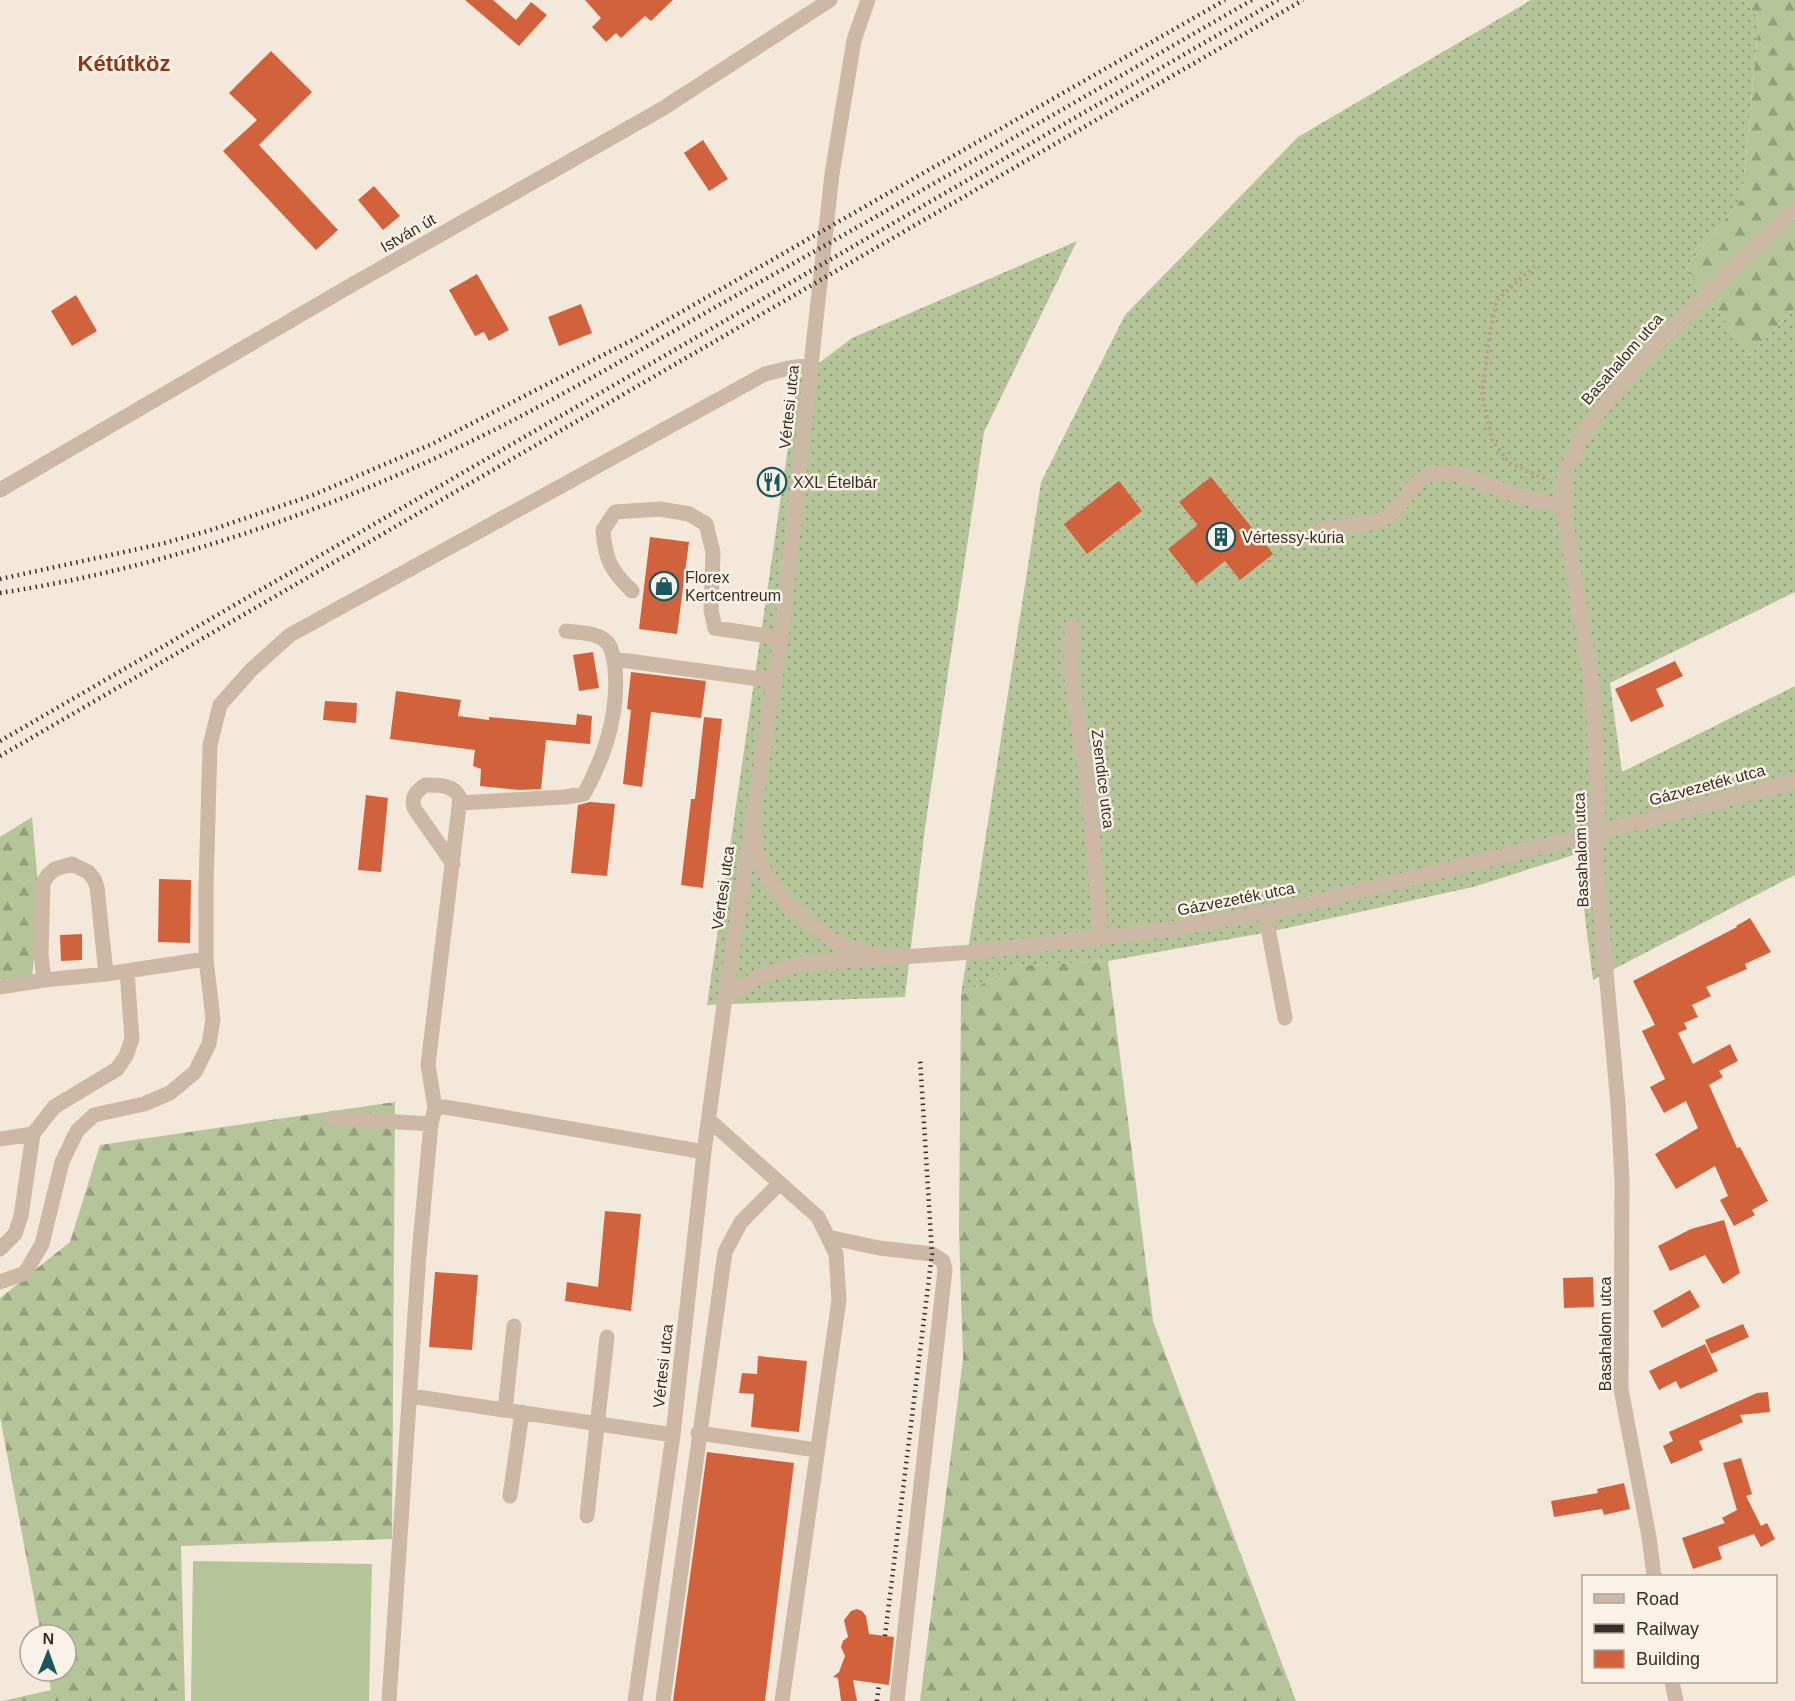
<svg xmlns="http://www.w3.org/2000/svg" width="1795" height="1701" viewBox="0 0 1795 1701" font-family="Helvetica,sans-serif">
  <defs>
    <pattern id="grass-dots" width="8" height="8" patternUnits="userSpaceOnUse" patternTransform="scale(1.5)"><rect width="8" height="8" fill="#b5c599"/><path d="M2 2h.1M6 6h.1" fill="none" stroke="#94a07d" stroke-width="1.8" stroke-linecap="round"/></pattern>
    <pattern id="forest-firs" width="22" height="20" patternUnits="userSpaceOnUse" patternTransform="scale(1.5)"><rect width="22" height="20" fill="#b5c599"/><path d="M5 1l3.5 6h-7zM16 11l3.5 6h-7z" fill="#94a07d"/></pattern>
  </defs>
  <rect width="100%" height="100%" fill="#f4e8db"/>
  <path fill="url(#grass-dots)" d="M1531,0H1743L1759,19L1742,199L1686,267L1750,355L1795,308V592L1610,683L1622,772L1795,686V875L1593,980L1577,854L1473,887L1269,932L1108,961L1016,966L961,995L1041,482L1125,315L1298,137Z
    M1077,241L984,432L925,828L905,997L707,1005L798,379L852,338Z"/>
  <path fill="url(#forest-firs)" d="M1743,0H1795V308L1750,355L1686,267L1742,199L1759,19Z
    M32,817L40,907L31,985L0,979V837Z
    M1108,961L1153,1321L1296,1701H920L963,1359L959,1231L961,995L1016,966Z
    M395,1102L392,1539L181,1546L185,1701H2L51,1690L48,1671H66V1635H41L0,1417V1298L70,1242L100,1145Z"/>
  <path fill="#b5c599" d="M193,1561L372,1564L369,1701H191Z"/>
  <path fill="#d1623c" d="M465,0H493L516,20L531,2L547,15L519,46Z
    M585,0H673L651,21L645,16L621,38L616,33L606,42L592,27L601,18Z
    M271,51L312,92L259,145L338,230L316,250L223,151L257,120L229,93Z
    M703,140L728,179L709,191L684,153Z
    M374,186L400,216L383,230L358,200Z
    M477,274L509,330L489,341L484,332L475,336L449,290Z
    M76,295L97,331L72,346L51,311Z
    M581,304L592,333L559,346L548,317Z
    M1211,477L1273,554L1240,580L1225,561L1196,584L1168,549L1198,525L1179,502Z
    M1119,481L1142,511L1087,554L1064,524Z
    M650,537L689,542L677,634L639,629Z
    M593,652L599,688L579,691L573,655Z
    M1675,661L1683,676L1656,689L1664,706L1631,722L1615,689Z
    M631,672L706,681L701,718L651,712L642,787L623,784L631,710L627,709Z
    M396,691L461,700L458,716L489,720V717L576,725L577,714L592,716L590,744L546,740L541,789L519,790L480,786L481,769L473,766L475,750L390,739Z
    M325,701L357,703L356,723L323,720Z
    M704,717L722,719L703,888L681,885L691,799H695Z
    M366,795L388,798L381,872L358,870Z
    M590,802L615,804L607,876L571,873L578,805Z
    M159,879L191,880L190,943L158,942Z
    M1750,918L1771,952L1745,964L1747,969L1706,987L1711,996L1692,1005L1698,1017L1684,1023L1687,1029L1678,1033L1693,1064L1730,1044L1738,1061L1719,1071L1723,1077L1709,1085L1737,1148L1740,1147L1768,1201L1752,1210L1755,1215L1734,1226L1720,1200L1728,1196L1715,1166L1676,1189L1655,1154L1698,1128L1686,1101L1664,1113L1650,1087L1665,1079L1642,1031L1655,1025L1633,981L1737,927L1736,926Z
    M82,934V960L61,961L60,935Z
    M605,1211L641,1214L631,1311L565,1301L567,1282L598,1287Z
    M1724,1220L1740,1273L1723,1284L1705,1255L1670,1271L1658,1246L1691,1229Z
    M435,1272L478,1275L472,1350L429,1347Z
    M1593,1277L1594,1307L1564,1308L1563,1278Z
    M1690,1290L1700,1307L1662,1328L1653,1311Z
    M1743,1324L1749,1337L1711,1354L1705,1340Z
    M1705,1344L1718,1371L1680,1389L1676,1381L1659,1390L1649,1371Z
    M758,1356L807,1361L799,1432L751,1427L754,1394L739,1393L742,1373L757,1374Z
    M1768,1392L1770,1412L1740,1415L1743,1422L1699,1441L1703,1450L1671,1464L1663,1446L1673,1441L1669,1432L1757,1393Z
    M707,1452L794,1463L765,1701H673Z
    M1741,1458L1752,1494L1746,1496L1761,1526L1767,1523L1775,1539L1761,1547L1754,1534L1718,1547L1722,1559L1693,1569L1682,1538L1725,1523L1722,1518L1737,1510L1723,1463Z
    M1624,1483L1630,1509L1604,1515L1602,1509L1554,1517L1551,1501L1598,1493L1597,1489Z
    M857,1609L862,1611L866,1616L869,1634L894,1637L889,1685L853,1680L857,1701H841L838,1678L833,1677L839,1672L845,1656L841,1647L843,1641L848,1637L844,1620L851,1611Z"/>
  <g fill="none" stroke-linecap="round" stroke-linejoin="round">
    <path stroke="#b9a28f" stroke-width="4" stroke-dasharray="3 3" stroke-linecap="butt" d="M1535,266L1497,300L1490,332L1482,394L1492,440L1509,463L1548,480"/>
    <path stroke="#cdb8a5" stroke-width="15" d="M0,490L355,283L662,109L830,0
      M1323,529C1343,525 1369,527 1386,517C1405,506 1411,479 1433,474C1455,468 1488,486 1509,493C1527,498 1545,502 1563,506
      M632,591C611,571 605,559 603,530L615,512L660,509L689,514L706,524L713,552L711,610L715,628L781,638
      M1072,626L1071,672L1089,796L1101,937
      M614,659L774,681
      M459,803L565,797L584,794C606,754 619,713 615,668C614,661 613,651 609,645C601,632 580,633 566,631
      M755,833L756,851L767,877L790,907L835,942L875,955
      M1265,912L1285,1018
      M44,980L41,954L43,883L48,875L55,869L72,864L88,872L94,879L97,887L106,974
      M0,987L44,980L106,974L206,959
      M725,998L762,975L801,964L973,952L1173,929L1294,907L1597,833L1795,781
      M435,1108L444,1107L463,1110L704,1152
      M333,1118L431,1124
      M709,1120L818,1217L836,1254L839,1300L782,1701
      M0,1139L33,1134
      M828,1237L879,1248L932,1254L943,1261L945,1270L897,1701
      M0,1249L15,1234L21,1216L33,1134L54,1107L117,1069L126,1056L132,1039L127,971
      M0,1282L25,1273L42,1244L62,1162L77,1131L94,1115L144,1104L170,1093L195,1072L209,1044L213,1019L206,959V888L210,745L220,705L251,670L290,635L765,374L789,368L812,365
      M410,1396L673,1435
      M505,1410L514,1326
      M698,1433L817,1450
      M510,1496L522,1412
      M587,1516L607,1337
      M1654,1576L1649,1537L1621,1389L1622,1180L1618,1104L1596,861L1598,794L1593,691L1563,506L1564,484L1566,472L1582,436L1597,414L1659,341L1795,209
      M1672,1682L1676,1701
      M389,1701L419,1254L431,1124L435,1108L428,1065L460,798C453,784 438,785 425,785C416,792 411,796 414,808L453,864
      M635,1701L673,1435L704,1152L725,998L781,638L832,174L854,40L868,0
      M663,1701L725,1252L741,1222L780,1183"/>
    <path stroke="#382d27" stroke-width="4.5" stroke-dasharray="1.5 4.5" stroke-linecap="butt" d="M0,579L161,544L208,531L313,495L432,444L634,339L1225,0
      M0,593C169,567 331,510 484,435C570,392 652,343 735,296C909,199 1080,99 1252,0
      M0,741L1278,0
      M0,756L1303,0
      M885,1636L932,1254L920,1058
      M877,1701L879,1683"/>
  </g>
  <defs>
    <g id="restaurant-ring" transform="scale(1.5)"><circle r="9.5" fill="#fbf2e7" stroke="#19585e" stroke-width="1.5"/><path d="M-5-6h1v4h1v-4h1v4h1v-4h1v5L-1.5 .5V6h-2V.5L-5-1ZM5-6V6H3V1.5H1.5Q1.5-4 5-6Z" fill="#19585e"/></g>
    <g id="building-ring" transform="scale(1.5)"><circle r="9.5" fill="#fbf2e7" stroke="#19585e" stroke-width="1.5"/><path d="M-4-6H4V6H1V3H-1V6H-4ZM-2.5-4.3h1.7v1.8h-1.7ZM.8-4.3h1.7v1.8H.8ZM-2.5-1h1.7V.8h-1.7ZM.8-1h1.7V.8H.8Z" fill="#19585e"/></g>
    <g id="shop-ring" transform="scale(1.5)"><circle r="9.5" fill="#fbf2e7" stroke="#19585e" stroke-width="1.5"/><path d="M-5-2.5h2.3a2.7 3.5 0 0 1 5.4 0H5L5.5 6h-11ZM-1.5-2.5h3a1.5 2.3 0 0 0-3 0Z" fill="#19585e"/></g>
  </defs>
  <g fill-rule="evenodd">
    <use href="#restaurant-ring" x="772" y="482"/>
    <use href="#building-ring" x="1221" y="537"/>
    <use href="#shop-ring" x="664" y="586"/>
  </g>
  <g text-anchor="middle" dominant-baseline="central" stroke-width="5" stroke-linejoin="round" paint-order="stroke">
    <g font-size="16" fill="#382d27" stroke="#fbf2e7">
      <text transform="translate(408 233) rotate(-30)">István út</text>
      <text transform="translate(1622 359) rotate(-49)">Basahalom utca</text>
      <text transform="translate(789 407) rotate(-84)">Vértesi utca</text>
      <text transform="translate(1103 779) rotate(83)">Zsendice utca</text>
      <text transform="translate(1707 785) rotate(-15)">Gázvezeték utca</text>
      <text transform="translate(1581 850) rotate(-92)">Basahalom utca</text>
      <text transform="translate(723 888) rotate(-82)">Vértesi utca</text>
      <text transform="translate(1236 899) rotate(-11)">Gázvezeték utca</text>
      <text transform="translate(1605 1334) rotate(-90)">Basahalom utca</text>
      <text transform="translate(663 1366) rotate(-84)">Vértesi utca</text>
    </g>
    <g font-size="16" fill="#382d27" stroke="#fbf2e7" text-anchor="start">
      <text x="793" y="482">XXL Ételbár</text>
      <text x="1242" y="537">Vértessy-kúria</text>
      <text x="685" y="577">Florex<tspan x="685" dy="18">Kertcentreum</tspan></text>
    </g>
    <g font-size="22" font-weight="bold" fill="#8f3619" stroke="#fbf2e7">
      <text x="124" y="63">Kétútköz</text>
    </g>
  </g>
  <rect x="1582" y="1575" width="195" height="108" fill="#fbf2e7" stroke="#ada39a" stroke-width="1.5"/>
  <rect x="1594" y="1594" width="30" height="9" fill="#cdb8a5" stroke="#ada39a" stroke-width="1.5"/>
  <text x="1636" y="1605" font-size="18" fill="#382d27">Road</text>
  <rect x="1594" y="1624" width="30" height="9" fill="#382d27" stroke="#ada39a" stroke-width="1.5"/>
  <text x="1636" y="1635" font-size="18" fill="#382d27">Railway</text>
  <rect x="1594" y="1650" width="30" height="18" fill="#d1623c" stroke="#ada39a" stroke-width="1.5"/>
  <text x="1636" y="1665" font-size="18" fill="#382d27">Building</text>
  <g transform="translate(48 1653) rotate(1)"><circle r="28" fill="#fbf2e7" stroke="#ada39a" stroke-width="1.5"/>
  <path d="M0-4.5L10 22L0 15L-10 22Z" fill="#19585e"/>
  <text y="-9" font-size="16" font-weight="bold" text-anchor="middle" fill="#382d27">N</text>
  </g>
</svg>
